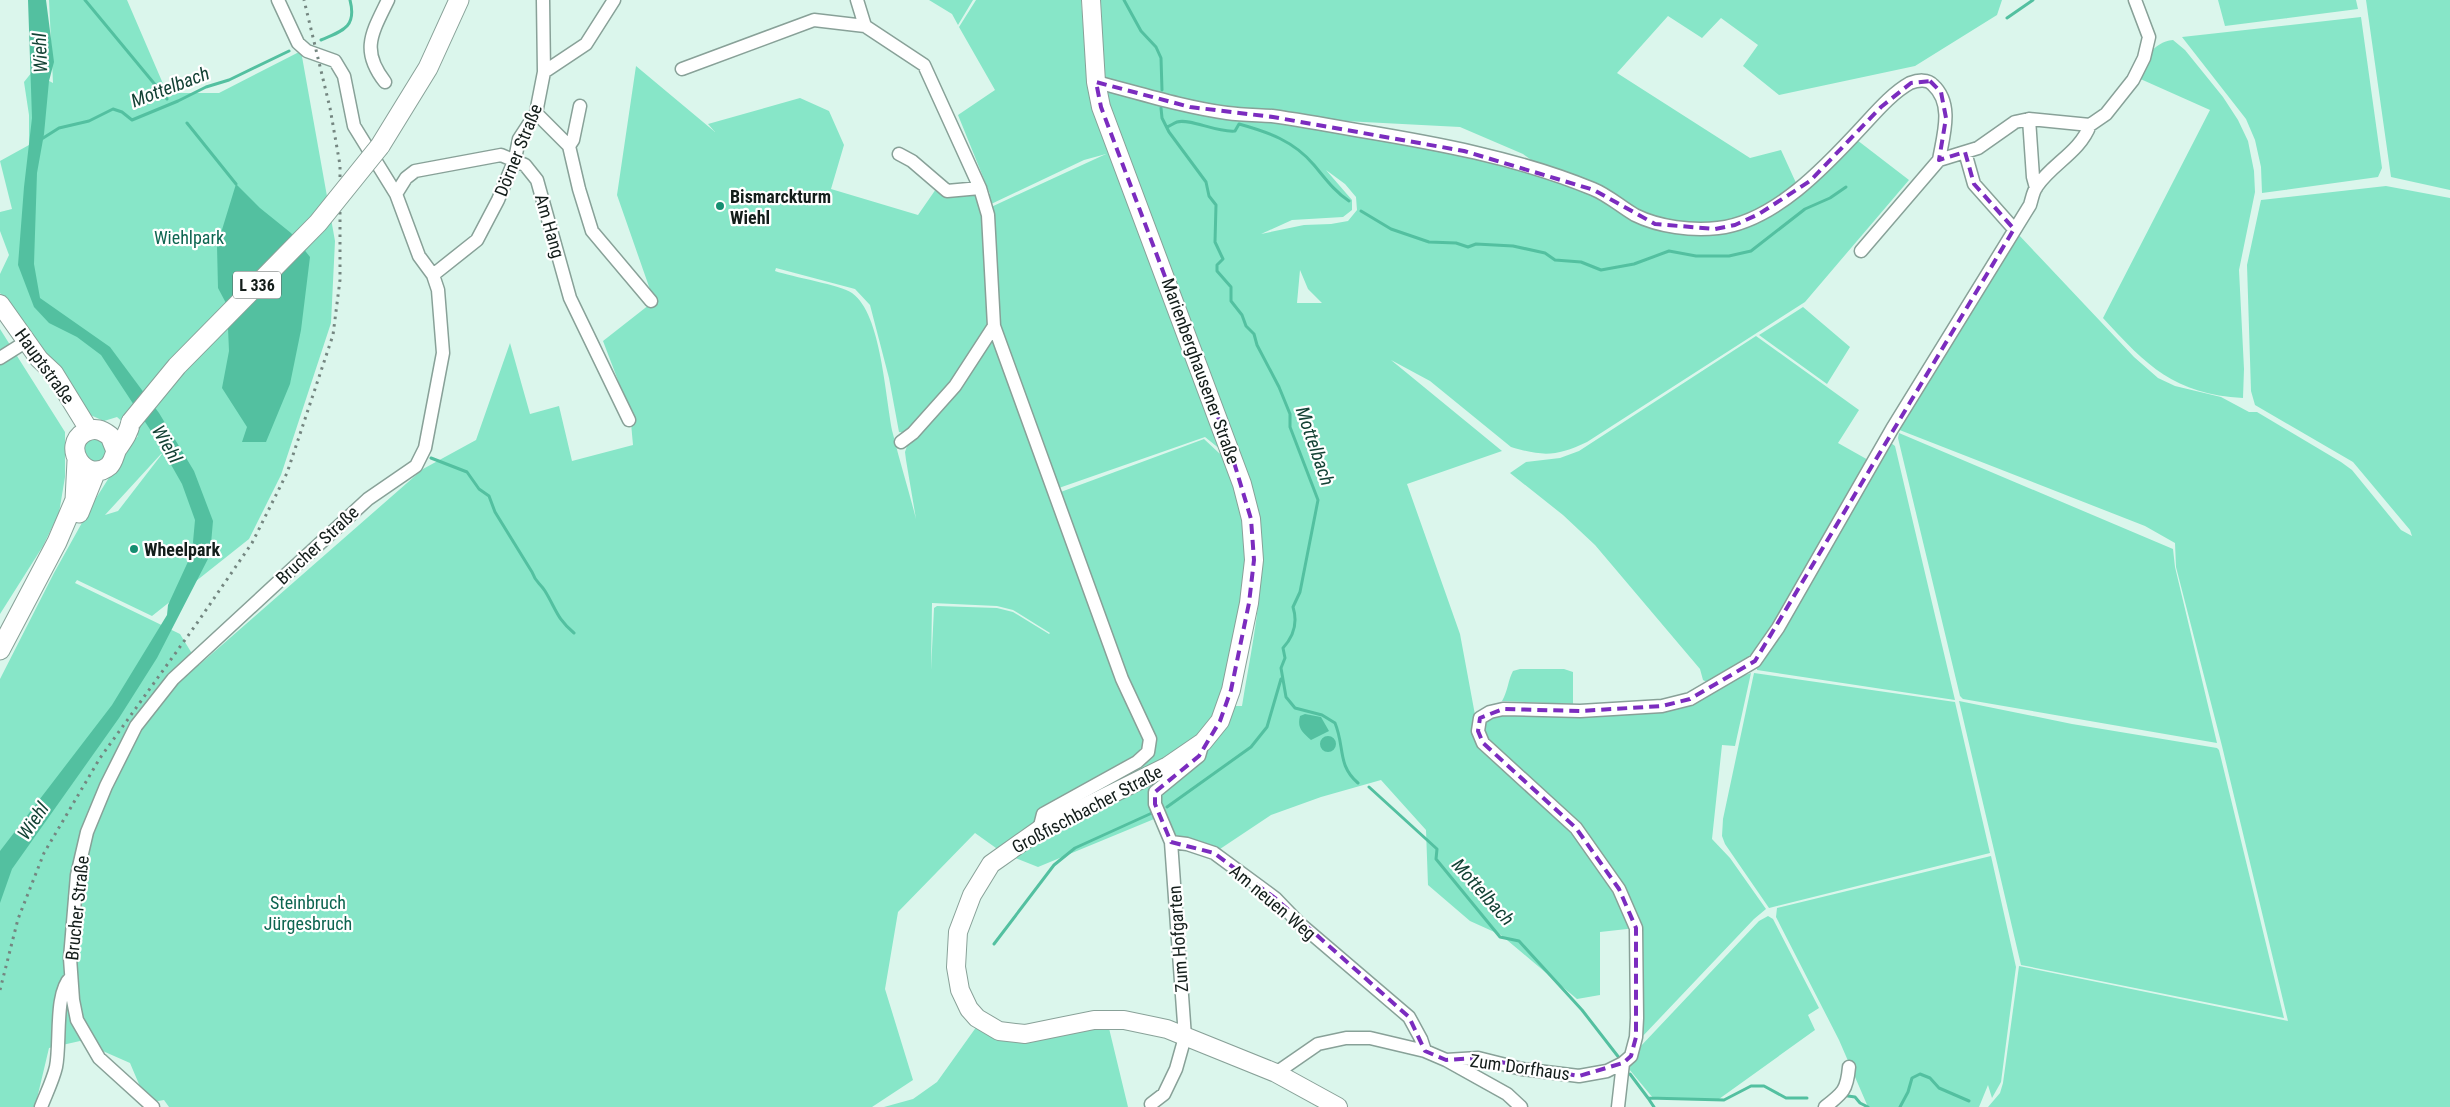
<svg xmlns="http://www.w3.org/2000/svg" width="2450" height="1107" viewBox="0 0 2450 1107" font-family="'Roboto Condensed',sans-serif">
  <rect width="100%" height="100%" fill="#dbf6ec"/>
  <path fill="#87e6c8" fill-rule="evenodd" d="M49,0H127L167,93H219L301,51L335,241L331,323L281,475L249,539L152,616L77,580L75,583L180,634L199,665L423,469L476,440L510,343L530,414L559,406L572,461L633,445L630,412L603,341L654,301L617,195L636,66L715,132L708,124L800,98L829,111L844,145L831,189L918,215L936,189L946,194L979,195L986,226L992,323L983,341L952,384L907,433L899,432L889,378L870,305L855,289L776,268L775,271C792,277 841,285 852,293C882,314 885,399 893,434C900,463 909,491 916,519L906,460L905,452L908,443L951,394L989,341L994,338L998,341L1109,652L1117,656L1058,493L1204,439L1219,453L1228,458L1242,506L1249,561L1246,590L1230,676L1221,706H1242C1250,655 1263,601 1260,549C1259,518 1246,485 1237,456L1116,135L1102,68L1101,0H2002L1997,15L1915,66L1779,95L1743,66L1758,45L1721,18L1702,38L1668,16L1617,73L1750,158L1781,150L1797,185L1745,218L1726,224L1652,221L1590,185L1548,172L1523,154L1460,127L1306,119L1308,125L1464,153L1530,171L1593,192L1620,212L1658,230H1709L1734,228L1761,217L1800,192L1828,169L1857,140L1909,180L1805,302L1587,442C1557,456 1544,457 1511,447L1430,381L1391,360L1502,451L1407,484L1460,634L1478,731L1483,743L1576,828L1619,889L1636,928L1600,932V995L1577,999L1501,935L1470,921L1428,885L1426,830L1381,780L1321,797L1271,815L1214,853L1187,844L1171,842L1159,817L1038,867L1003,853L975,833L898,912L885,989L913,1080L872,1107H169L164,1100L147,1103L130,1063L80,1041L49,1048L35,1107H0V679L54,573L93,503L129,446L138,436L117,417L104,421L88,414L62,375L43,354L0,293V274L9,255L0,231V212L12,209L0,161L29,145V115L24,82L32,72L53,83ZM1326,170L1345,184L1356,197L1357,210L1348,221L1331,224L1304,225L1261,234L1292,220L1343,217L1352,210V200ZM1300,270L1308,289L1322,303H1297ZM162,454L118,511L105,515L161,454ZM932,603L997,606L1013,610L1050,633L1049,634L1013,612L997,608L937,606L934,608L931,670Z
    M929,0H973L958,25L952,14Z
    M976,0H1081L1088,84L1226,454L1205,437L1056,489L1000,332L989,208L1106,154L1084,160L989,205L986,195L990,194L958,115L995,90L959,27Z
    M2218,0H2356L2358,9L2225,26Z
    M2366,0H2450V190L2391,177Z
    M2361,17L2382,168L2378,177L2262,193L2261,167L2255,140L2246,119L2182,37Z
    M2173,40L2185,50L2223,97L2238,120L2248,141L2254,171L2255,192L2239,270L2244,369L2243,398C2174,394 2147,366 2103,318L2210,110L2136,77C2145,61 2152,42 2173,40Z
    M2386,186L2450,198V1107H1988L2000,1093L2003,1083L2019,966L2288,1021L2222,746L2176,567L2175,543L2145,526L1897,429L2017,233L2134,357L2158,378L2175,386L2221,397L2249,412H2257L2341,462L2352,470L2401,530L2412,536L2410,530L2353,462L2255,405L2251,391L2247,265L2261,200Z
    M1803,307L1850,347L1827,384L1759,335Z
    M0,329L65,432V477L59,513L43,546L0,614Z
    M1756,336L1859,410L1838,443L1870,461L1778,621L1750,660L1710,684L1703,680L1700,669L1595,545L1563,515L1510,473L1526,462L1560,458L1579,451Z
    M1899,433L2173,549L2175,567L2217,743L1963,699L1960,696L1898,438Z
    M83 450a12 12 0 1 1 24 0a12 12 0 1 1-24 0Z
    M1891,443L1895,446L1955,700L1757,670V664Z
    M1520,669H1564L1573,672V704L1502,701C1508,691 1508,680 1513,671Z
    M1751,673L1735,746L1722,745L1712,839L1730,858L1766,909L1754,919L1641,1038L1629,900L1610,865L1570,814L1559,810L1486,738L1483,724L1496,713L1638,712Z
    M1754,673L1955,702L1990,853L1769,908L1725,844L1722,836L1723,819Z
    M1959,701L2072,724L2217,748L2219,750L2284,1018L2021,965Z
    M1991,856L2016,967L2001,1082L1992,1098L1988,1085L1979,1107H1868L1839,1040L1776,917L1777,908Z
    M1768,916L1773,919L1819,1008L1808,1015L1815,1030L1719,1099L1653,1098L1629,1069L1630,1063L1639,1048L1759,921Z
    M982,1019L999,1031L1107,1020L1128,1107H884L913,1099L937,1082Z"/>
  <path fill="#53c0a0" d="M28,0H46L54,62L49,81L44,134L37,173L34,264L40,298L110,347L159,413L194,471L213,521L210,555L157,658L119,718L12,869L0,903V851L112,705L167,615L168,605L192,553L195,520L182,484L157,440L101,355L77,337L49,323L34,307L18,265L24,187L32,118Z
    M236,184L260,208L291,233L310,257L301,330L290,384L266,442H242L247,427L222,388L229,351L227,305L218,288L217,246Z
    M1305,714L1321,717L1329,731L1311,740C1302,732 1297,728 1300,716Z
    M1320 744a8 8 0 1 1 16 0a8 8 0 1 1-16 0Z"/>
  <g fill="none" stroke-linecap="round" stroke-linejoin="round">
    <path stroke="#53c0a0" stroke-width="3" d="M85,0L167,99
      M1124,0L1141,31L1156,47L1161,58L1162,90
      M2007,18L2033,0
      M321,40C343,31 357,27 350,0
      M1161,108L1162,118L1169,132L1206,182L1209,196L1216,205L1215,242L1223,259L1217,265V271L1231,287V301L1242,315L1246,326L1254,334L1257,345L1279,387L1290,414V427L1318,500L1300,592L1293,607C1298,623 1294,636 1283,648L1285,658L1281,668L1286,697L1295,708L1322,715L1335,723C1345,747 1337,765 1358,783
      M187,123L236,184
      M1167,127C1170,126 1174,123 1177,122C1190,118 1217,133 1235,131L1239,124C1268,132 1294,141 1314,165C1325,178 1334,191 1349,201
      M40,140L59,128L89,121L113,109L122,112L132,120L178,101L206,87L229,80L289,51
      M1361,211L1391,229L1429,242L1456,243L1468,247L1476,244L1513,246L1545,253L1555,260L1581,262L1601,270L1634,264L1669,251L1696,256H1729L1751,251L1805,209L1830,198L1846,187
      M431,458L467,472L479,489L489,496L495,512L532,572C536,583 539,582 545,591C556,609 557,619 574,633
      M1369,787L1437,849L1436,859L1500,937L1519,941L1582,1010L1620,1059
      M1167,807L1251,747L1267,727L1281,679
      M994,944L1054,865L1075,848L1152,813
      M1630,1074L1648,1098L1724,1100L1751,1086H1764L1786,1098H1807
      M1848,1096L1855,1097L1860,1103L1868,1107
      M1648,1098L1654,1107
      M1900,1107L1908,1092L1912,1078L1920,1074L1930,1078L1939,1088L1969,1101"/>
    <g stroke="#88a198" stroke-width="15">
      <path id="street" d="M857,0L865,26L924,65L980,188L988,215L994,326L955,386L913,433L901,442
        M682,69L814,20L865,26
        M544,72L586,44L614,0
        M385,82C360,50 372,33 388,0
        M1096,82C1139,93 1183,107 1227,113C1242,115 1257,115 1272,116C1300,120 1328,125 1356,130C1435,143 1518,158 1593,189C1608,195 1621,207 1635,215C1659,227 1692,231 1718,228C1774,222 1826,166 1862,127C1876,112 1892,93 1910,83C1918,80 1928,79 1933,85C1954,104 1943,136 1939,160L1978,148L2015,122L2029,119L2090,125L2106,114L2133,80L2144,58L2149,37L2135,0
        M536,113L569,146L579,189L592,231L651,301
        M2029,119L2033,177L2036,188
        M569,146L573,140L580,106
        M1965,152L1974,184L2014,229
        M899,154L912,161L947,191L980,188
        M396,194L406,178L415,171L501,155L525,165L537,180L570,298L629,420
        M1861,251L1939,160
        M433,275L477,240L498,200L515,159L519,139L536,113L544,72L543,0
        M994,326L1122,679L1150,739L1148,752L1137,762L1043,814L1039,830
        M0,358L27,341
        M1203,742L1199,756L1155,792V804L1171,842L1187,844L1214,853L1275,898L1299,923L1409,1017L1421,1039L1425,1051
        M1446,1060L1507,1094L1521,1107
        M1276,1073L1318,1044L1346,1038H1370L1425,1051L1446,1060L1478,1058L1522,1069L1579,1076L1607,1071L1623,1063L1631,1056L1636,1037L1637,1018L1636,928L1619,889L1576,828L1483,743L1478,731L1480,718L1490,712L1503,709L1580,711L1662,706L1690,699L1755,661L1778,628L1892,429L2030,205C2032,199 2033,191 2037,186C2053,163 2080,152 2090,125
        M1151,1104L1164,1094L1176,1069L1185,1037L1171,842
        M41,1107C46,1094 53,1080 56,1067C61,1043 54,993 71,977
        M153,1107L99,1058L77,1020L73,1000L70,958L77,875L87,832L106,786L136,726L173,679L368,499L416,466L425,448L443,353L438,290L433,275L419,256L396,194L354,126L344,76L335,61L307,51L298,43L278,0
        M1618,1107L1623,1063
        M1825,1107C1843,1093 1847,1090 1849,1067"/>
    </g>
    <g stroke="#88a198" stroke-width="20">
      <path id="secondary" d="M1091,0L1096,82L1101,107L1242,484L1251,519L1254,560L1249,603L1231,690L1220,721L1203,742L1168,766L1039,830L991,864L972,895L958,932L956,967L960,990L969,1009L977,1018L999,1031L1025,1034L1094,1020H1124L1167,1029L1276,1073L1338,1107
        M0,304L39,359L54,373L89,430"/>
    </g>
    <g stroke="#88a198" stroke-width="21">
      <path id="primary" d="M380,146L428,68L459,0
        M116,451L110,436C102,430 95,427 85,432C60,446 86,485 109,466C114,461 114,455 117,449C124,439 128,434 131,422
        M79,513L96,471
        M0,650L57,542L75,500L77,461"/>
    </g>
    <use href="#street" stroke="#fff" stroke-width="12"/>
    <use href="#secondary" stroke="#fff" stroke-width="18"/>
    <use href="#primary" stroke="#fff" stroke-width="19"/>
    <path stroke="#748680" stroke-width="3" stroke-dasharray="2.5 5" stroke-linecap="butt" d="M0,990L18,919L44,853L100,758L195,626L252,543L287,473L333,335L340,280V165L330,108L304,0"/>
    <g stroke="#88a198" stroke-width="21" stroke-linecap="butt">
      <path id="primary-bridge" d="M131,422L177,366L318,223L380,146"/>
    </g>
    <use href="#primary-bridge" stroke="#fff" stroke-width="19"/>
  </g>
  <path fill="none" stroke="#7b2cbf" stroke-width="4" stroke-dasharray="10 6" stroke-linejoin="round" d="M1930,81L1941,92L1946,118L1939,160L1965,152L1974,184L2014,229L1755,661L1690,699L1662,706L1580,711L1503,709L1480,718L1478,731L1483,743L1576,828L1619,889L1636,928V1037L1631,1056L1623,1063L1579,1076L1478,1058L1446,1060L1425,1051L1409,1017L1275,898L1214,853L1171,842L1155,804V792L1199,756L1220,721L1231,690L1249,603L1254,560L1251,519L1230,449L1101,107L1096,82L1190,107L1273,117L1464,151L1594,190L1655,224L1715,229L1735,225L1759,214L1810,181L1881,107L1911,83Z"/>
  <g fill="#158e71" stroke="#fff" stroke-width="2">
    <circle cx="720" cy="206" r="5"/>
    <circle cx="134" cy="549" r="5"/>
  </g>
  <g text-anchor="middle" dominant-baseline="central" stroke-width="4.5" stroke-linejoin="round" paint-order="stroke">
    <rect fill="#fff" stroke="#5a615f" stroke-width="1" x="233" y="271.5" width="48" height="27" rx="4"/>
    <g font-size="16" font-weight="bold" fill="#131d1a">
      <text x="257" y="285">L 336</text>
    </g>
    <g font-size="18" fill="#131d1a" stroke="#fff">
      <text transform="translate(518 150) rotate(-68)">Dörner Straße</text>
      <text transform="translate(550 226) rotate(74)">Am Hang</text>
      <text transform="translate(45 366) rotate(54)">Hauptstraße</text>
      <text transform="translate(1201 371) rotate(70)">Marienberghausener Straße</text>
      <text transform="translate(317 545) rotate(-43)">Brucher Straße</text>
      <text transform="translate(1087 809) rotate(-28)">Großfischbacher Straße</text>
      <text transform="translate(1273 902) rotate(40)">Am neuen Weg</text>
      <text transform="translate(77 908) rotate(-84)">Brucher Straße</text>
      <text transform="translate(1178 939) rotate(-94)">Zum Hofgarten</text>
      <text transform="translate(1520 1067) rotate(8)">Zum Dorfhaus</text>
    </g>
    <g font-size="18" font-weight="bold" fill="#131d1a" stroke="#fff" text-anchor="start">
      <text x="730" y="196">Bismarckturm<tspan x="730" dy="21">Wiehl</tspan></text>
      <text x="144" y="549">Wheelpark</text>
    </g>
    <g font-size="18" fill="#0d6550" stroke="#fff">
      <text x="189" y="237">Wiehlpark</text>
      <text x="308" y="902">Steinbruch<tspan x="308" dy="21">Jürgesbruch</tspan></text>
    </g>
    <g font-size="19" font-style="italic" fill="#134235" stroke="#fff">
      <text transform="translate(40 53) rotate(-92)">Wiehl</text>
      <text transform="translate(170 87) rotate(-21)">Mottelbach</text>
      <text transform="translate(167 444) rotate(60)">Wiehl</text>
      <text transform="translate(1315 446) rotate(71)">Mottelbach</text>
      <text transform="translate(33 821) rotate(-56)">Wiehl</text>
      <text transform="translate(1483 892) rotate(48)">Mottelbach</text>
    </g>
  </g>
</svg>
